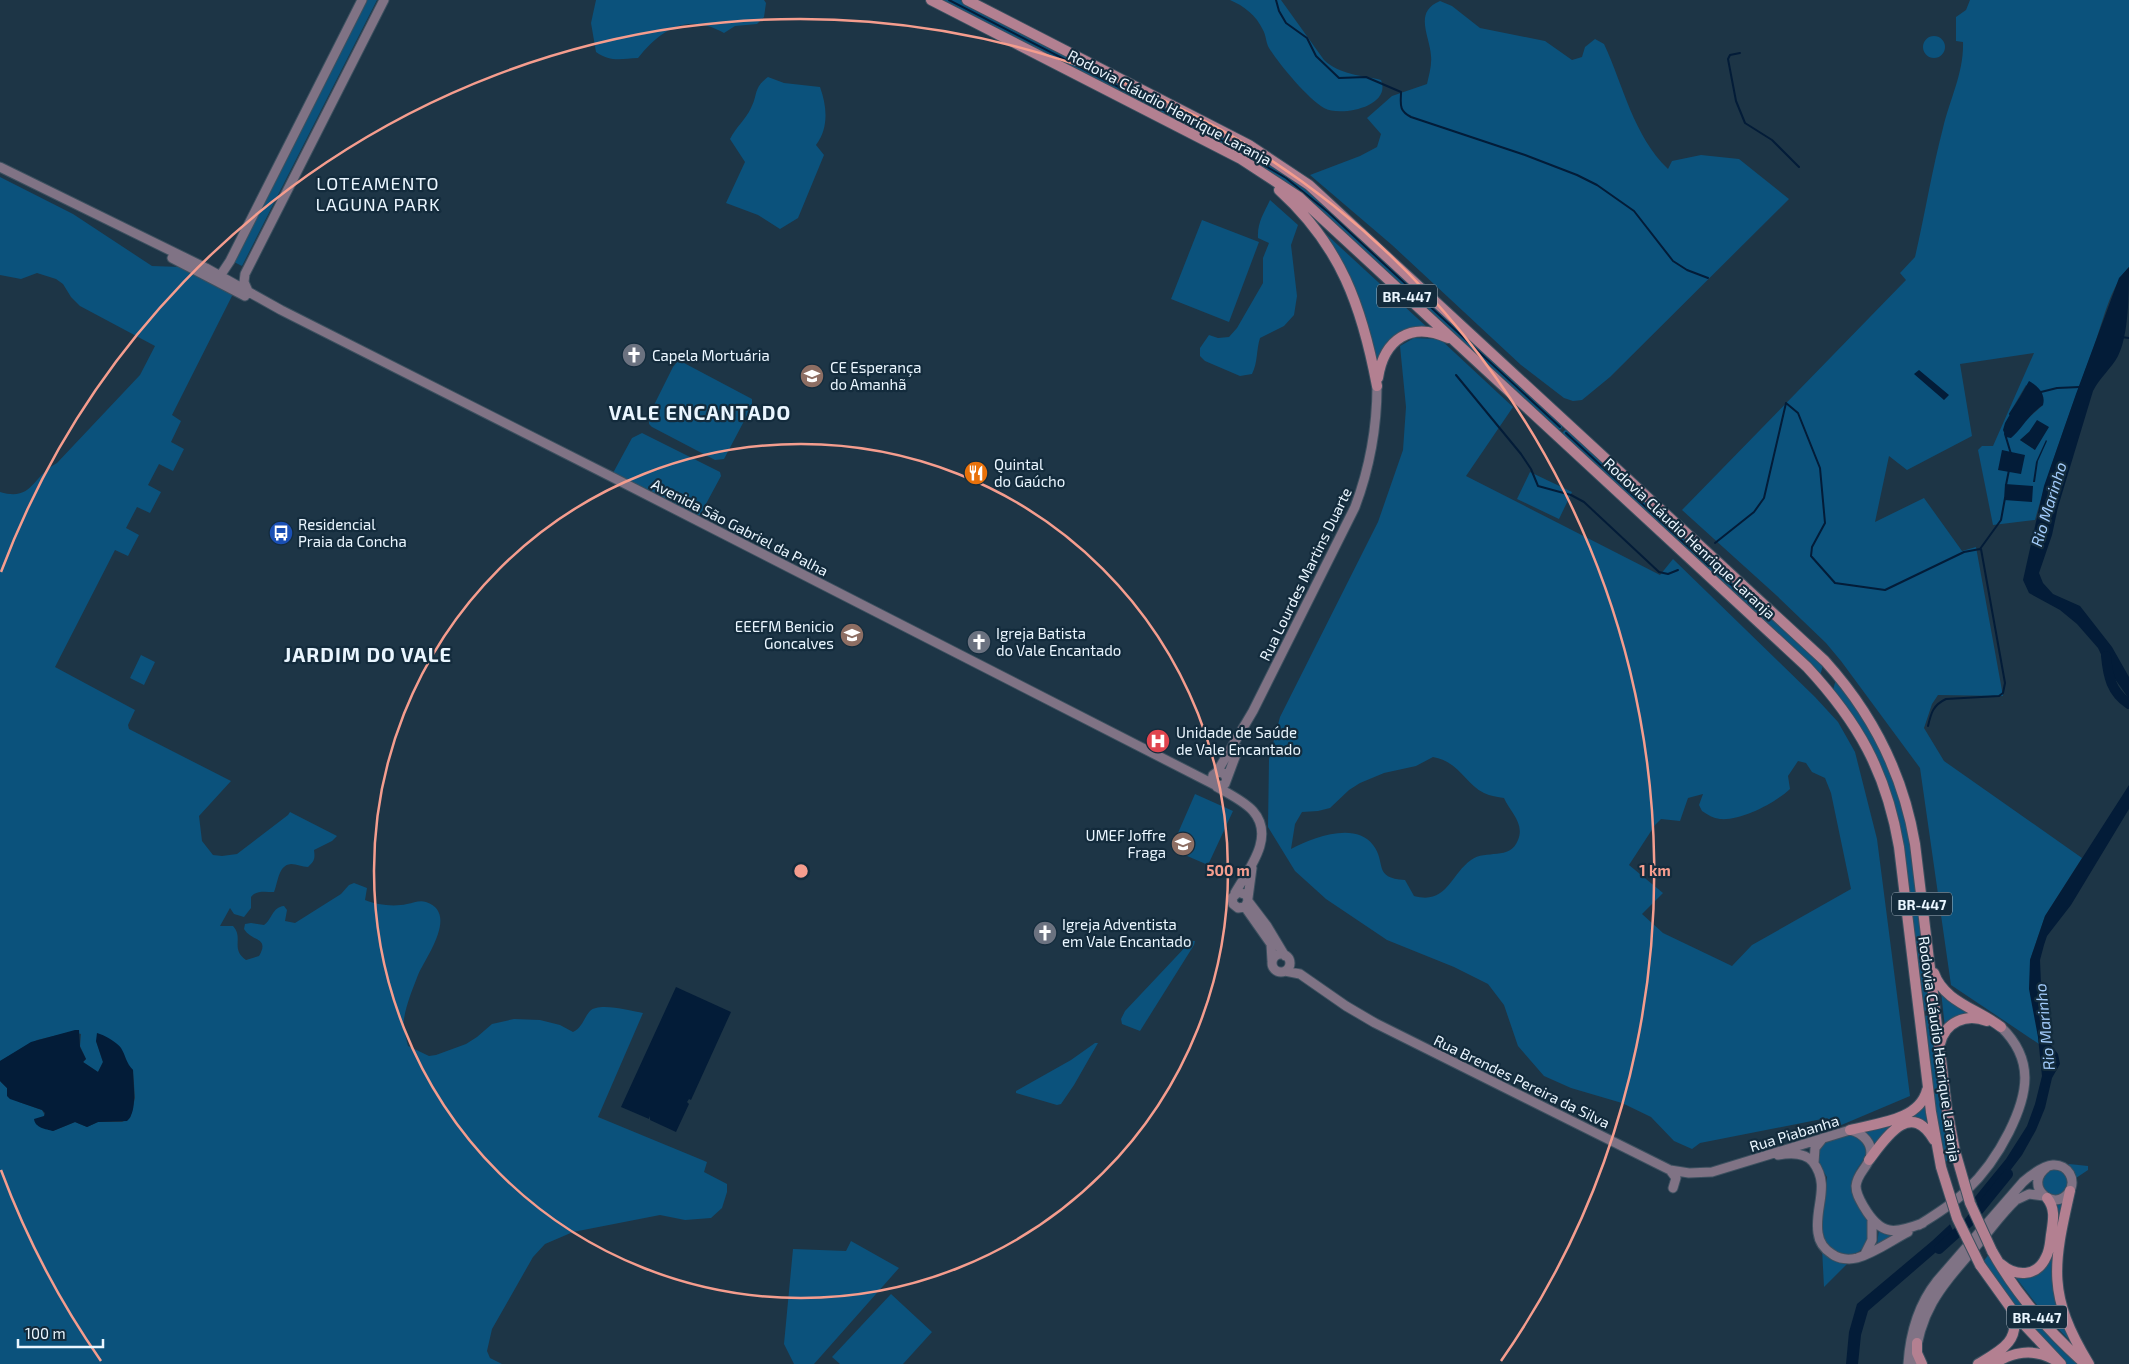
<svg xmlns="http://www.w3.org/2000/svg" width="2129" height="1364" viewBox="0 0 2129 1364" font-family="'Exo 2',sans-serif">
  <rect width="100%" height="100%" fill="#1d3546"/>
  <path fill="#0b527c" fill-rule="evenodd" d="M366,0H377L242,266L232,261Z
    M596,0H764L766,3L764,17L757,24L735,26L724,33C688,12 661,29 638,58C620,59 610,62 596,52L591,23Z
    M939,0H960L1231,139L1292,176L1565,424L1558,432L1301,194Z
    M1230,0H1281L1324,60C1340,75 1361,75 1381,80C1392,107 1340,117 1324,108C1308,99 1279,64 1269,48C1266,43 1266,35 1263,30C1256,15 1244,6 1230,0Z
    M1970,0H2129V267C2109,289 2104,319 2094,346C2073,404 2051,461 2035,520L1993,525L1978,450L1982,446H1993L2034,353L1960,364L1972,436L1907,470L1889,456L1875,522L1924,498L1962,551L1976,547L2003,696L1938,695L1932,704L1924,728L1944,761L2082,858L2045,916L2030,960L2039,1044L1951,985L1920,768L1841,661L1826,643L1776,595L1682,510L1906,280L1900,273L1915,257C1925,214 1932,170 1943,128C1950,99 1964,72 1963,42L1956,41V17L1966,10ZM2026,385L2043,405L2024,422L2009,414ZM2029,432L2035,450L2020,440Z
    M1440,1L1452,6L1480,28L1545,41L1572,60L1582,57L1585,47L1595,39L1604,44C1624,87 1633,135 1668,169L1672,161L1701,155L1739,159L1789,199L1610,377L1582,400L1573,401L1564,398L1521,365L1392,245L1310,175L1360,156L1377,147L1381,134L1367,118L1392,96L1427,84C1429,75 1432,65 1431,56C1430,36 1413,12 1440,1Z
    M1923 47a11 11 0 1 1 22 0a11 11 0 1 1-22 0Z
    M768,77L784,83L820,87C827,106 829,128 816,145L824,155L798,218L780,229L758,215L726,203L745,162L730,139C736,127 746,119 751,108C758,95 753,88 768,77Z
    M0,177L73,214L152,266L181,267L233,294L172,415L181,421L171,442L184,449L173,471L159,464L148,485L161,492L150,513L137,507L126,528L139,535L128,556L115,550L55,667L135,710L128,725L129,729L231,781L199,816L202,841L213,855L222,856L237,854L288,815L290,812L337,836L332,841L314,850C315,858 315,861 308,867C302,867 297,864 291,864C278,865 278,883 274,892C265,892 256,890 251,897V908L244,917L234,914L230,908L220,926H233C244,938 230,949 246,960L259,956C270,937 252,942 244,929L245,924L251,923L264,925C272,920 272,907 284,906L287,910L285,921L295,923L341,894L349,885L354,883L367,888L365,900C377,905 394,907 407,904C414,903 419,900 426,902C459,913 426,957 418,975C413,988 406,1005 404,1019C403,1028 406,1038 408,1046L429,1056L436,1055L466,1044L477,1037L492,1024L514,1019L540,1020L560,1025L573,1032C583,1027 583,1019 590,1011C599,1002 631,1011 643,1013L598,1117L707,1162L704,1172L727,1184V1192L722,1208L711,1218L685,1220L660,1215L573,1232L545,1244L533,1257L492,1329L487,1351L490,1358L502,1364H0V1081L7,1088V1093L19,1102L42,1110L53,1131L75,1122L87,1127L98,1122H122L130,1118L135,1098L133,1070L128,1066L120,1047L107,1038L96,1041L103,1062L98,1072L83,1062L86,1059L80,1046L81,1034L71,1032L37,1040L0,1061V492C33,502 32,476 57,463L140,375L155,346L80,306L71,297L63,284L56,279L37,273L21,279L0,275Z
    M1270,200L1298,225L1291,245L1297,296L1294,315L1284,326L1260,338C1256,351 1258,362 1252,374L1240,376L1205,361L1200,356V348L1209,335L1218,338L1229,337L1237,328L1263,283V258L1269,243L1258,238C1257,223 1264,213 1270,200Z
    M1202,220L1259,242L1229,322L1171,299Z
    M1314,223L1429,329L1422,328L1381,354L1376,365C1371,335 1364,303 1349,275C1339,257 1326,240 1314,223Z
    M1414,338L1440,339L1513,407L1466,476L1660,575L1673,559L1815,697L1838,722L1855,752L1877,839L1910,1096L1839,1126L1827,1118L1700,1143L1692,1149L1674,1141L1651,1117L1622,1103L1571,1088L1544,1076L1518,1046L1504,1005L1488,984L1454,967L1387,940L1326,899L1295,871L1268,827L1269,759L1280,717L1378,522L1403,450L1406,407L1400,346ZM1433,757C1460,762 1465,784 1484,793C1490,796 1498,797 1504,798C1510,812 1525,823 1518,840C1510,861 1486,849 1471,860C1450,875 1447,905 1414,896L1405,880C1372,878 1387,863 1373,845C1355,821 1312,838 1291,849L1295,824L1302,812L1318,811L1330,808L1349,790L1360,783L1384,773L1416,766ZM1798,761L1806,763L1812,772L1825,778L1831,793L1851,889L1752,945L1732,966L1663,933L1642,914L1663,893L1629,865L1655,825L1661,819L1680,821L1688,798L1703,794L1699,805L1702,811C1708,815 1713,818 1720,819C1741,821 1775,803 1790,789L1788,776Z
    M677,362L684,363L752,399V406L724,459L715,460L652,427L649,424V415L673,367Z
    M1568,427L1823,665L1820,676L1561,434Z
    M642,433L720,472L721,476L700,515L698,516L613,473L632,438Z
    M1530,472L1572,492L1559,519L1517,499Z
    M141,655L155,662L144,685L130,678Z
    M1836,679L1854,701L1891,769L1909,829L1932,1010L1922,1011L1903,846L1870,745L1855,719L1833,690Z
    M1195,794L1233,811L1208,865L1171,849Z
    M1191,941H1195L1194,945L1140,1031L1122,1024L1121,1019L1125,1011Z
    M1941,991L1979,1014L1945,1028Z
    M1933,1015L1952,1155L1945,1163L1935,1112L1923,1016Z
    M1095,1043H1098L1074,1085L1061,1104L1057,1105L1016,1093V1091L1071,1060Z
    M1923,1107L1925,1108L1927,1124L1894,1123L1875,1147L1863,1130Z
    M1849,1134H1852L1865,1141L1867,1154C1863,1162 1855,1169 1854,1177C1850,1201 1878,1220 1866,1243C1859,1256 1851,1255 1837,1254L1824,1242L1821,1229L1827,1177L1817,1162L1816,1154L1823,1143Z
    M2069,1164L2088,1166V1170L2076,1178L2068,1166Z
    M2057,1168L2069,1177L2070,1184L2061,1196L2048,1195L2041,1186L2045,1171Z
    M2064,1201L2055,1248L2070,1337L2068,1339L2043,1313L2017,1279L2018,1276L2038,1272L2056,1203Z
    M1879,1229L1896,1233L1877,1245Z
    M851,1241L899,1268L814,1364H794L784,1344L793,1249L846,1251Z
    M1822,1248L1847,1262V1264L1824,1287Z
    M1989,1254L2079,1364H2066L2029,1327L1983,1262Z
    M891,1294L932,1332L903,1364H840L832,1357Z"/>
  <path fill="#031c38" d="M2129,267C2129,291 2129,335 2118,356C2111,369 2100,377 2093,391L2058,507L2052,535L2039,573L2043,583L2053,594L2080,606L2112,647L2129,677V699L2108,669L2098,648L2077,624L2060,610L2029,593L2023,580L2044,486L2076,394L2119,278Z
    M1919,370L1949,395L1944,400L1914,374Z
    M2029,381C2038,386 2046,394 2043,405C2027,416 2024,427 2011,438L2006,437L2003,430L2005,423Z
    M2037,420L2049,427L2035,450L2020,440L2029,432Z
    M2046,440L2047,441L2038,461L2035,482H2033L2036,462Z
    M2002,450L2025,455L2021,474L1998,470Z
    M2005,484L2033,486L2032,502L2004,500Z
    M2129,785V809L2071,905L2047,936L2044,945L2040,960L2041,984L2051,1045L2058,1054L2060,1064L2052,1078L2045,1108L2036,1130L2022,1155L1993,1193L1950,1240L1868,1311L1861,1335L1858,1364H1846L1849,1332L1857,1304L1932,1241L1962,1213L2006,1159L2027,1126L2035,1104L2042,1076L2038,1037L2029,989L2030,960L2045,916Z
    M676,987L731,1012L691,1100L689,1099L687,1102L689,1104L676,1132L650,1120V1116L649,1119L621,1107Z
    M75,1030H79L80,1047L86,1059L83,1062L98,1072L103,1062L96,1041L97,1033C104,1035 117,1042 121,1048C126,1056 126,1063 133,1070C133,1083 138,1112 127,1121L98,1122L87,1127L75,1122L53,1131C46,1129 35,1128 34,1119L44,1116L45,1113L42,1110L10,1099L7,1096V1088L0,1081V1061L31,1042Z"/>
  <path fill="#1d3546" d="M1974,1195L1981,1212L1956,1237L1949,1222Z"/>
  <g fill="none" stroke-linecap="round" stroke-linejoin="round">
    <path stroke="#031c38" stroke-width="2" d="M949,0L1216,137L1286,178L1328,212L1560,427
      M1276,0L1279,11L1286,23L1307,38L1316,56L1339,78L1366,77L1401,92C1401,104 1398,110 1411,117L1525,155L1577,175L1597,185L1634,211L1673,261L1687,270L1708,278
      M1740,53L1730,55L1728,59L1736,101L1745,123L1772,140L1799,167
      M2121,337L2129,338
      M1456,375L1521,454L1531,469L1538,486L1571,495L1584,502L1659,572L1668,574L1678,570
      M2041,392L2057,388L2080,387
      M1786,403L1798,413L1820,468L1825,523L1812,547L1811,556L1835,583L1885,590L1964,552L1980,549L2001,520L2005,498
      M2010,414L2020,399
      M1566,433L1709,566
      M2005,434L2011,454
      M2006,485L2009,470
      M1715,543L1754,512L1764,498L1786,403
      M1727,581L1760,611
      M1928,726C1931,713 1933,705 1946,699L1999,696L2003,693L2005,683L1981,549"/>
    <path stroke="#031c38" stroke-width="10" d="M2106,656C2108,676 2111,692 2129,704
      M1939,1249L1969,1222L2008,1174"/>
    <g stroke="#3c505f" stroke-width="11">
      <path id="secondary" d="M0,167L206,268L281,310L608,475L1215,785
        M172,258L245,296
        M222,284L220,276L230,261L362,0
        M248,291L244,282L245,274L384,0
        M1217,772L1253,711L1355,507C1370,467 1377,428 1377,386
        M1227,778L1223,773L1217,772L1213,775L1212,781L1217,787L1225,784L1238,749
        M1217,787C1229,794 1244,801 1253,811C1276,837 1248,870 1235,893
        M1248,898L1252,868
        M1248,901L1245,907L1238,908L1233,904L1232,898L1238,892L1247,895L1248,901L1267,926L1285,956
        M1245,907L1271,944L1272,961
        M1272 963a9 9 0 1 1 18 0a9 9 0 1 1-18 0Z
        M1285,971L1300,974L1346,1006L1375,1023L1670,1170L1689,1173L1712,1172L1850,1130C1863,1133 1874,1144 1870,1158C1866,1169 1857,1174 1856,1186C1856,1194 1860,1200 1864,1207C1881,1236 1894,1234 1923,1223
        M1778,1155C1790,1153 1805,1152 1813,1162C1831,1186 1814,1207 1818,1233C1819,1241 1824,1249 1832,1254C1839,1259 1849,1260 1857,1258C1875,1253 1892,1240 1908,1232
        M1814,1163L1815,1148L1823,1138
        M1670,1170L1676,1178L1673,1188
        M1919,1225C1936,1214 1952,1205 1966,1191C1984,1174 1998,1154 2009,1132C2028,1094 2035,1060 2001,1027
        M1865,1254L1872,1240V1221
        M1908,1364C1910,1333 1918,1305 1937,1281L2023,1182C2031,1175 2042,1166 2053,1165C2068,1164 2077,1180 2069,1192C2054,1214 2022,1185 2047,1167
        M1914,1364C1920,1307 1943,1285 1978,1244C1991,1229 2002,1213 2016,1200L2029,1194L2044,1196"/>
    </g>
    <g stroke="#3c505f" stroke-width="12">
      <path id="primary" d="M931,0L1241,159L1299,197L1807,667C1858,722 1886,771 1899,847L1931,1112L1941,1167
        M967,0L1249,145L1309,185L1825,661C1873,714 1903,773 1915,844L1947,1109L1955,1151
        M1279,190C1341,246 1362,307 1377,386
        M1378,378C1384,339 1411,321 1448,338
        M1934,973C1944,1002 1978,1009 2001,1027
        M1940,1044C1945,1022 1966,1013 1987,1021
        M1850,1130C1876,1123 1919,1121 1927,1090
        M1869,1160C1885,1139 1910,1099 1934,1140
        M2070,1191C2053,1266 2047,1295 2089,1364
        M1992,1251C2016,1294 2047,1330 2084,1363
        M2001,1264C2016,1277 2037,1277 2046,1257C2050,1250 2050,1242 2051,1235C2053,1221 2056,1209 2047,1198
        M1980,1265L2018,1318L2061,1364
        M1917,1343V1353L1922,1364
        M1978,1364C2000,1351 2022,1341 2012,1311
        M1993,1364C2013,1352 2032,1348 2053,1359"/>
    </g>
    <use href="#secondary" stroke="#807385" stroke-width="9"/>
    <use href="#primary" stroke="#b38091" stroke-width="10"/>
    <g stroke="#3c505f" stroke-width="12" stroke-linecap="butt">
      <path id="primary-bridge" d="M1955,1151L1970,1203L1992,1251
        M1941,1167L1957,1218L1980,1265"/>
    </g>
    <use href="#primary-bridge" stroke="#b38091" stroke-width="10"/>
  </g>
  <g fill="none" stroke="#f59d8e" stroke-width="2.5">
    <circle cx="801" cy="871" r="427"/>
    <path d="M101 1361A854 854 0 0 1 1 1170M1 572A854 854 0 1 1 1501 1361"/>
  </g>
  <defs>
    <g id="church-disc" transform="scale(1.25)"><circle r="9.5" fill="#6b7280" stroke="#132b3c"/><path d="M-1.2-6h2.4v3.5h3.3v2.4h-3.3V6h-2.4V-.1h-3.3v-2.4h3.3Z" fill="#fff"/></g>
    <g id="school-disc" transform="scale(1.25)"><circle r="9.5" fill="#8d6e63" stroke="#132b3c"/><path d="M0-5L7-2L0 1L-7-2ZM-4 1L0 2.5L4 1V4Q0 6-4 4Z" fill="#fff"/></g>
    <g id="restaurant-disc" transform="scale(1.25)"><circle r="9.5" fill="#e8710a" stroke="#132b3c"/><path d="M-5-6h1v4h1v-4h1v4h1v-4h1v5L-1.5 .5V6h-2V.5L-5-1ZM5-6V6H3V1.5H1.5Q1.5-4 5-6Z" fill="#fff"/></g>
    <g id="bus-disc" transform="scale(1.25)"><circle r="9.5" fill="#1a4fb4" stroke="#132b3c"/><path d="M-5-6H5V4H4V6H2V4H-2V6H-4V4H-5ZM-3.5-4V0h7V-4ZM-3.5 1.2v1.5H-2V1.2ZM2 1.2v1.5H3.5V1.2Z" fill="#fff"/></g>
    <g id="hospital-disc" transform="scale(1.25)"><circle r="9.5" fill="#e0444e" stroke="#132b3c"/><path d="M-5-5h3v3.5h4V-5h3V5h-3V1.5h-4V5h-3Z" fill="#fff"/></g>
  </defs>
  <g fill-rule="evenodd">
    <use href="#church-disc" x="634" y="355"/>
    <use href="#school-disc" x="812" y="376"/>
    <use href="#restaurant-disc" x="976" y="473"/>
    <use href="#bus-disc" x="281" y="533"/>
    <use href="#school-disc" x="852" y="635"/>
    <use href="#church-disc" x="979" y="642"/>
    <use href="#hospital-disc" x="1158" y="741"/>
    <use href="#school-disc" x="1183" y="844"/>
    <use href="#church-disc" x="1045" y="933"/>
  </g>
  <g text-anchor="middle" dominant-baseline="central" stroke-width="4.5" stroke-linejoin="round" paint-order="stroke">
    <g fill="#132b3c" stroke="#aab9c4" stroke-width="1">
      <rect x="1377" y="284.5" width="60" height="23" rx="4"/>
      <rect x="1892" y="892.5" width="60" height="23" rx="4"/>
      <rect x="2007" y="1305.5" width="60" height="23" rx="4"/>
    </g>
    <g font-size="14" font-weight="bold" fill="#eaf6ff">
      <text x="1407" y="296">BR-447</text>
      <text x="1922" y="904">BR-447</text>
      <text x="2037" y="1317">BR-447</text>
    </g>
    <g font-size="15" fill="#eaf6ff" stroke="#132b3c">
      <text transform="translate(1170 107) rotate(28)">Rodovia Cláudio Henrique Laranja</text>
      <text transform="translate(740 527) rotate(27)">Avenida São Gabriel da Palha</text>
      <text transform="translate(1690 538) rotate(43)">Rodovia Cláudio Henrique Laranja</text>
      <text transform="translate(1305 574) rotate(-64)">Rua Lourdes Martins Duarte</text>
      <text transform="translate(1940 1049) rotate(82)">Rodovia Cláudio Henrique Laranja</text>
      <text transform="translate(1522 1081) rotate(26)">Rua Brendes Pereira da Silva</text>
      <text transform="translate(1794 1133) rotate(-17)">Rua Piabanha</text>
    </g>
    <g font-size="15" fill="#eaf6ff" stroke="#132b3c" text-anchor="start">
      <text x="652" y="355">Capela Mortuária</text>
      <text x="830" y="367">CE Esperança<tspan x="830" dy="17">do Amanhã</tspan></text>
      <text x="994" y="464">Quintal<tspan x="994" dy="17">do Gaúcho</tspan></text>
      <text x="298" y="524">Residencial<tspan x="298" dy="17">Praia da Concha</tspan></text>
      <text x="834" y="626" text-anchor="end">EEEFM Benicio<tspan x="834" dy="17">Goncalves</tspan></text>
      <text x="996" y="633">Igreja Batista<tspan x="996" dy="17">do Vale Encantado</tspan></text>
      <text x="1176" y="732">Unidade de Saúde<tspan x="1176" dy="17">de Vale Encantado</tspan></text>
      <text x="1166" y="835" text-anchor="end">UMEF Joffre<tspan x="1166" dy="17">Fraga</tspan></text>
      <text x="1062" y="924">Igreja Adventista<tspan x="1062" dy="17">em Vale Encantado</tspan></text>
    </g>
    <g font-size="16" font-style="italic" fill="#a2cbfb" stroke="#132b3c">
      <text transform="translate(2048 504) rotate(-73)">Rio Marinho</text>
      <text transform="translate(2044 1027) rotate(-96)">Rio Marinho</text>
    </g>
    <g font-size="18" letter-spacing="1" fill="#eaf6ff" stroke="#132b3c">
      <text x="378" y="183">LOTEAMENTO<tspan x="378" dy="21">LAGUNA PARK</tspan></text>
    </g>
    <g font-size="20" font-weight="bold" letter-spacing="1" fill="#eaf6ff" stroke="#132b3c">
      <text x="700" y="412">VALE ENCANTADO</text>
      <text x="368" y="654">JARDIM DO VALE</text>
    </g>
  </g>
  <circle cx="801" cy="871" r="8" fill="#f59d8e" stroke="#132b3c" stroke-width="2.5"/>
  <g font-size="15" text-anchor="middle" font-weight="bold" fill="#f59d8e" stroke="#132b3c" stroke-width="4.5" stroke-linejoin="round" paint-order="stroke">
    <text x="1228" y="876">500 m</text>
    <text x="1655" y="876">1 km</text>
  </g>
  <path d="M18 1339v8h85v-8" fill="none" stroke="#eaf6ff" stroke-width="2.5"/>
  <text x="25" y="1339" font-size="15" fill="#eaf6ff" stroke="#132b3c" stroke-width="4" paint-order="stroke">100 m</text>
</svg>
